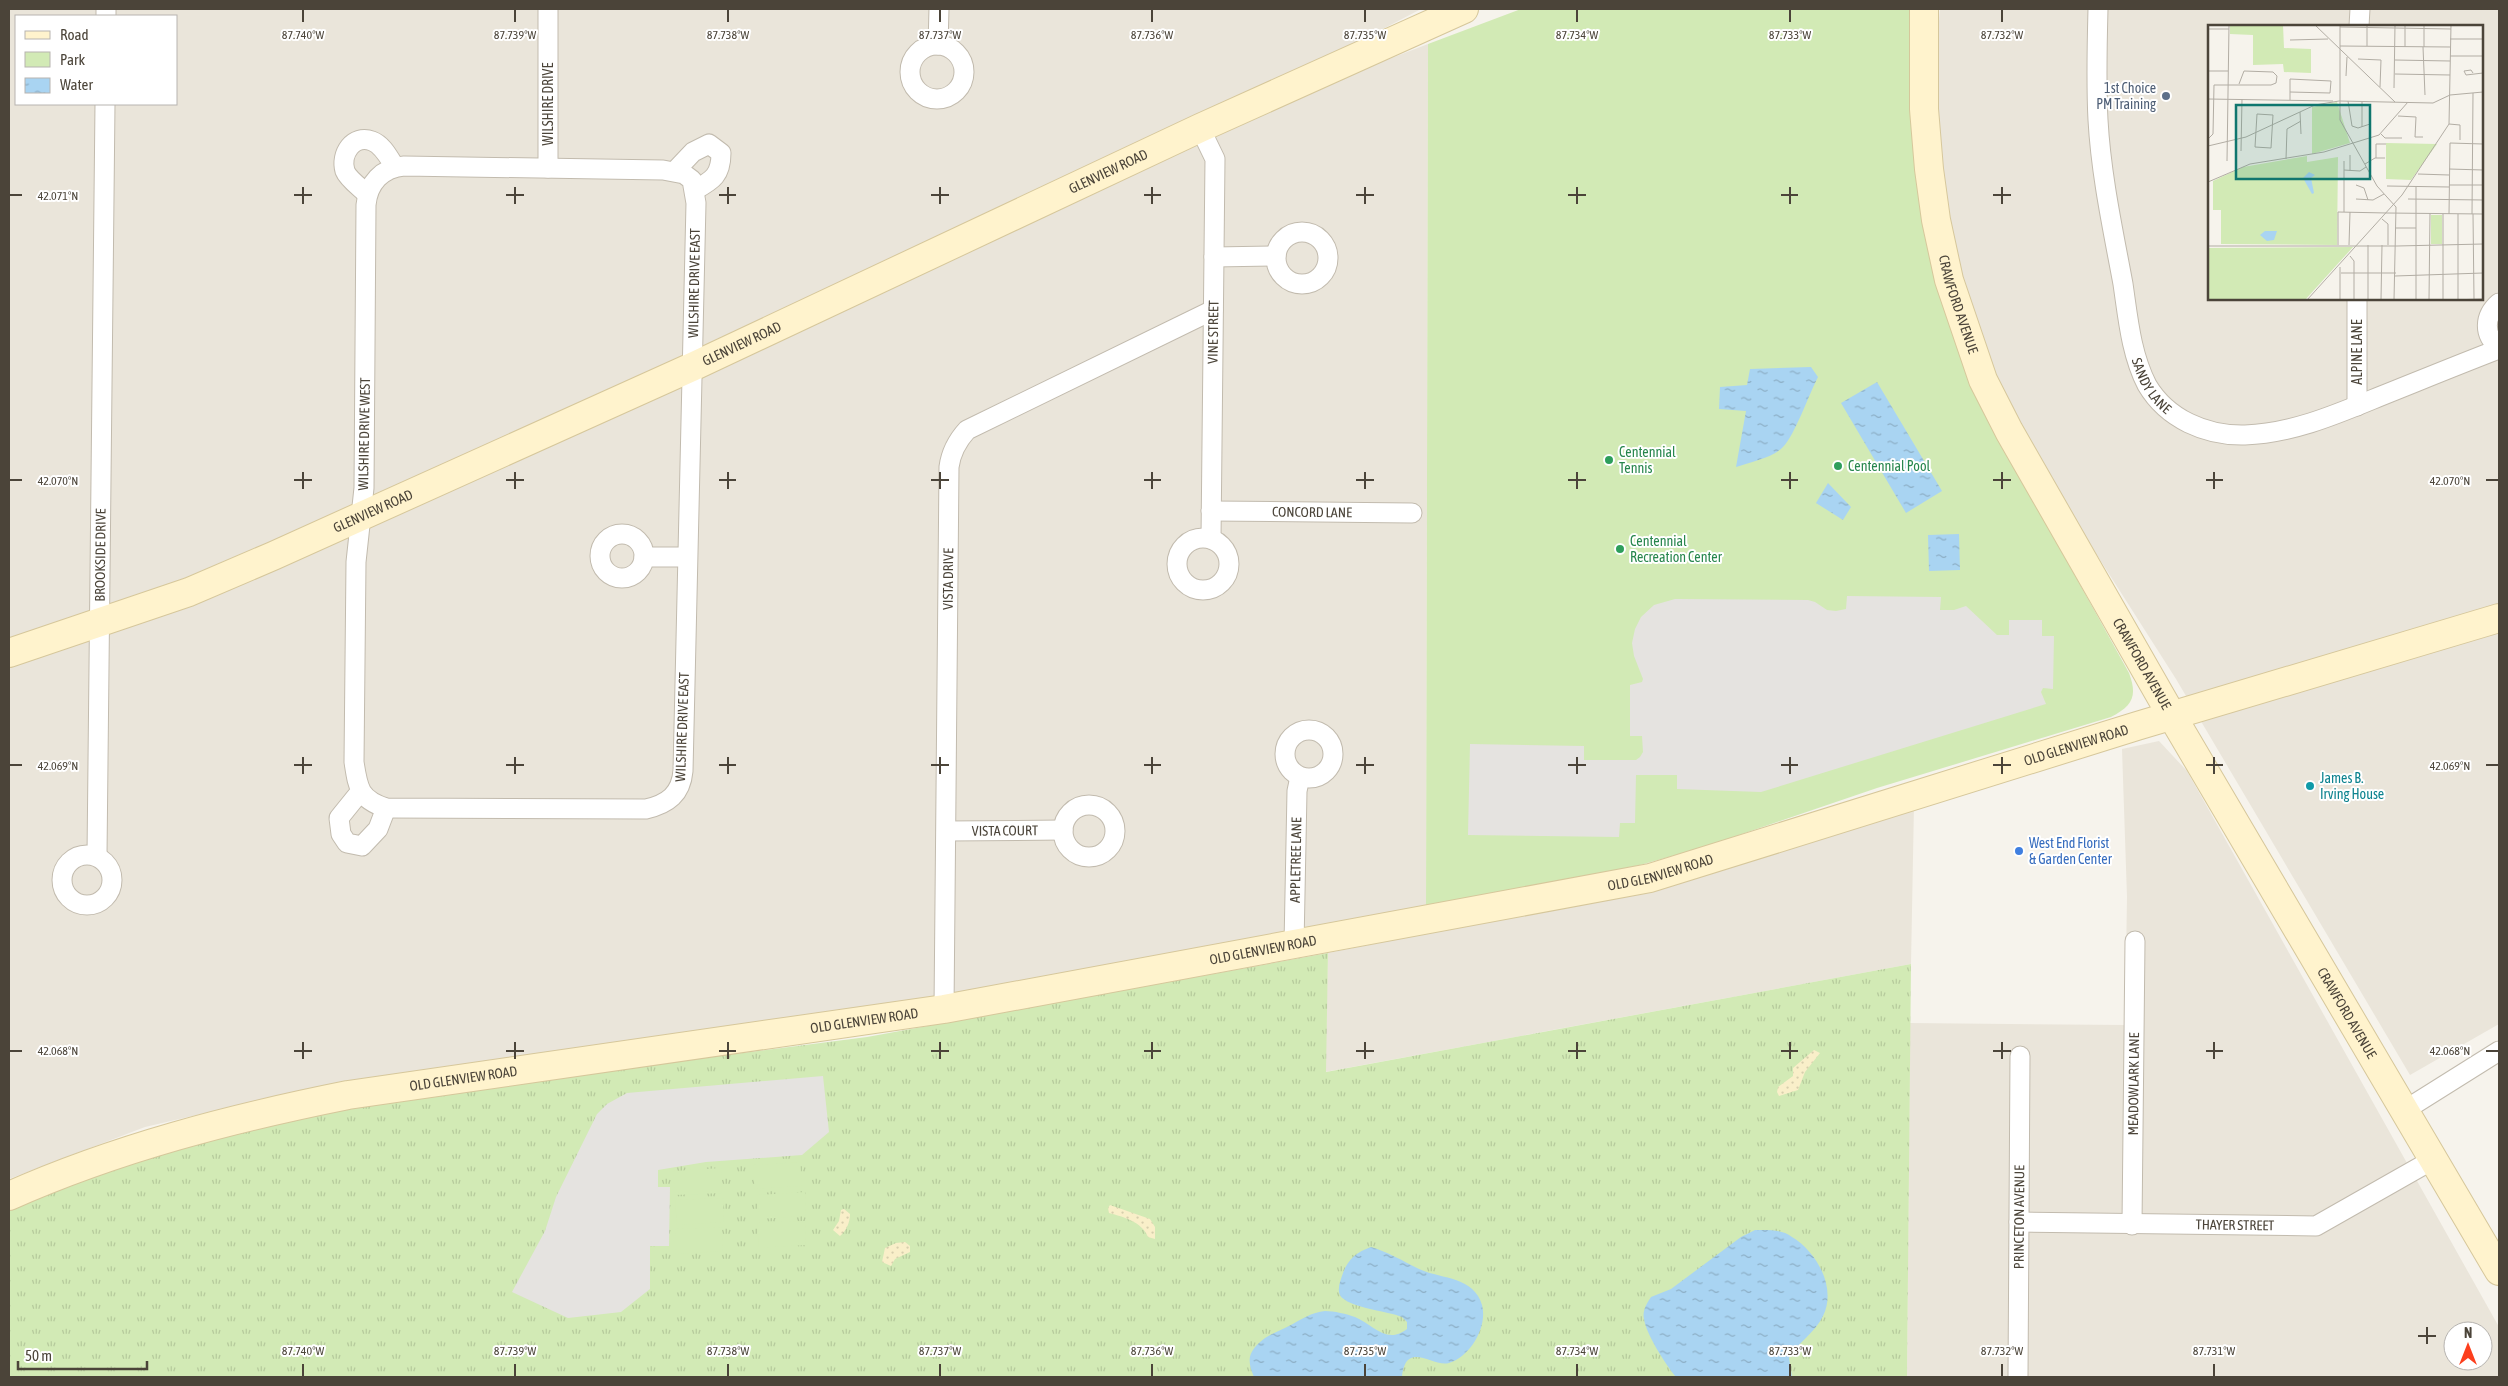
<svg xmlns="http://www.w3.org/2000/svg" width="2508" height="1386" viewBox="0 0 2508 1386" font-family="'Asap Condensed',sans-serif">
  <defs>
    <pattern id="grass-tufts" width="24" height="20" patternUnits="userSpaceOnUse" patternTransform="scale(1.25)"><rect width="24" height="20" fill="#d2eab5"/><path d="M3 7l-1-3M5 7V3M7 7l1-3M15 17l-1-3M17 17v-4M19 17l1-3" fill="none" stroke="#b6ca9c"/></pattern>
    <pattern id="sand-dots" width="8" height="8" patternUnits="userSpaceOnUse" patternTransform="scale(1.25)"><rect width="8" height="8" fill="#f9efc9"/><path d="M2 2h.1M6 6h.1" fill="none" stroke="#d7cead" stroke-width="1.8" stroke-linecap="round"/></pattern>
    <pattern id="water-ripples" width="26" height="14" patternUnits="userSpaceOnUse" patternTransform="scale(1.25)"><rect width="26" height="14" fill="#a9d4f2"/><path d="M2 4q2-2 4 0t4 0M15 11q2-2 4 0t4 0" fill="none" stroke="#8caec5"/></pattern>
  </defs>
  <rect width="100%" height="100%" fill="#f6f3ec"/>
  <path fill="#eae5da" fill-rule="evenodd" d="M9,9H1421L1314,65L293,536L124,604L9,644ZM16,16H176V104H16Z
    M1940,9H2499V1024L2410,1075L2176,679L2037,461L1991,366L1971,310L1952,242L1941,178L1936,108L1937,46ZM2209,26H2482V299H2209Z
    M1428,44L1426,909L987,991L321,1086L145,1127L9,1179V666L1350,74Z
    M2159,741L2187,771L2499,1327V1377H1907L1910,1023L2125,1025L2127,897L2122,749ZM2453,1331H2483V1361H2453Z
    M1914,804L1911,964L1325,1072L1328,953L1637,892Z"/>
  <path fill="url(#grass-tufts)" d="M1328,953L1326,1072L1911,964L1907,1377H9V1207L126,1162L285,1119L485,1086L867,1037Z"/>
  <path fill="url(#sand-dots)" d="M1814,1050L1820,1053L1805,1072L1798,1090L1779,1096L1777,1092L1778,1087L1793,1076V1068Z
    M1110,1205L1150,1219L1155,1227V1239L1148,1237C1142,1222 1124,1217 1109,1213L1108,1208Z
    M844,1209L850,1214C850,1223 846,1231 840,1236L833,1230L839,1221L841,1210Z
    M905,1242L910,1246V1252L895,1259L891,1266L882,1262L885,1248L896,1243Z"/>
  <path fill="#d2eab5" d="M1521,9H1910L1913,91L2011,460L2129,673C2138,697 2132,706 2111,717L1877,788L1704,847L1640,865L1426,909L1428,44Z
    M800,1162L802,1186L755,1189L753,1165Z
    M721,1168L722,1193L675,1195L673,1171Z
    M805,1192L806,1216L759,1219L757,1195Z
    M723,1198L724,1222L677,1225L675,1200Z
    M805,1221L806,1245L759,1248L757,1223Z
    M722,1227L723,1251L676,1254L675,1229Z"/>
  <path fill="#e5e3e0" d="M1847,596L1941,597L1940,610H1954L1966,606L1997,635H2009V620H2042V636H2054L2053,689L2043,688L2041,692L2046,704L1761,792L1677,789V775H1636L1635,823H1620L1619,837L1468,835L1470,744L1584,746V760H1636L1640,757L1643,752L1642,736H1630V685L1642,682L1643,679L1634,656L1632,643L1635,629L1641,617L1654,605L1675,599L1808,600L1815,602L1827,610L1836,611L1846,609Z
    M823,1076L829,1132L802,1155L706,1162L658,1170V1187H670L669,1246H650V1289L621,1312L568,1318L512,1292L545,1231L556,1197L597,1114L607,1104L627,1093Z"/>
  <path fill="url(#water-ripples)" d="M1811,367L1818,377C1809,394 1795,435 1783,447C1772,458 1750,462 1736,467L1746,411L1719,409L1720,387L1747,385L1750,369Z
    M1877,382L1942,491L1906,513L1841,403Z
    M1828,483L1851,507L1843,520L1816,503Z
    M1959,534L1960,570L1929,571L1928,535Z
    M1755,1230C1768,1230 1781,1229 1792,1237C1817,1252 1837,1288 1823,1316C1815,1333 1798,1342 1789,1358L1792,1377H1676C1666,1365 1646,1334 1644,1319C1642,1311 1647,1303 1651,1297L1671,1289L1741,1237Z
    M1371,1247C1388,1252 1403,1261 1419,1269C1440,1279 1474,1276 1482,1305C1488,1327 1470,1357 1449,1363C1433,1368 1406,1339 1402,1377H1254C1248,1363 1247,1354 1259,1343C1267,1335 1279,1331 1289,1326C1300,1320 1312,1312 1325,1311C1334,1311 1347,1314 1355,1317C1374,1325 1386,1345 1407,1329V1322L1402,1317C1389,1311 1340,1307 1339,1292C1338,1286 1341,1279 1343,1273C1348,1259 1357,1252 1371,1247Z"/>
  <g fill="none" stroke-linecap="round" stroke-linejoin="round">
    <g stroke="#c2bbae" stroke-width="21">
      <g id="street">
        <path id="s1" d="M2098,9C2097,46 2096,83 2098,120C2101,175 2113,230 2123,284C2128,318 2131,354 2147,385C2167,419 2206,436 2245,435C2294,433 2337,414 2381,396C2421,380 2460,364 2499,349"/>
        <path d="M106,16V9"/>
        <path d="M2359,26L2360,9"/>
        <path d="M938,45L939,9"/>
        <circle cx="937" cy="72" r="27"/>
        <path d="M1200,128L1215,159L1211,539"/>
        <path d="M404,166L663,170L684,174L692,180L696,203L683,771C681,794 668,804 646,809L386,808C359,799 358,788 354,762L356,562L364,488L366,205C368,183 382,168 404,166Z"/>
        <path d="M548,168V9"/>
        <path d="M675,171L693,152L709,144L721,153C721,175 713,180 695,190"/>
        <path d="M367,194C361,188 348,179 345,171C340,154 353,134 372,141C383,145 389,158 395,167"/>
        <circle cx="1302" cy="258" r="26"/>
        <path d="M1214,257L1276,256"/>
        <path d="M2499,303C2484,316 2483,335 2499,347"/>
        <path d="M2357,406V299"/>
        <path id="s2" d="M1211,511L1412,513"/>
        <circle cx="622" cy="556" r="22"/>
        <circle cx="1203" cy="564" r="26"/>
        <path d="M644,557H686"/>
        <circle cx="1309" cy="754" r="24"/>
        <path d="M360,792L339,818L341,834L347,843L362,846L378,829L386,808"/>
        <circle cx="1089" cy="831" r="26"/>
        <path id="s3" d="M947,831L1063,830"/>
        <circle cx="87" cy="880" r="25"/>
        <path id="s4" d="M97,856L105,104"/>
        <path id="s5" d="M1294,945L1297,791L1300,777"/>
        <path id="s6" d="M944,1009L949,467C951,452 957,441 967,430L1213,310"/>
        <path d="M2405,1110L2499,1051"/>
        <path id="s7" d="M2019,1222L2316,1226L2434,1159"/>
        <path id="s8" d="M2132,1225L2135,941"/>
        <path id="s9" d="M2018,1377L2020,1056"/>
      </g>
    </g>
    <g stroke="#d6c79b" stroke-width="30">
      <g id="secondary">
        <path id="s10" d="M1924,9V109L1929,169L1936,220L1949,280L1983,380L2009,431L2172,716L2499,1271"/>
        <path id="s11" d="M9,653L189,592L273,556L692,367L1200,128L1464,9"/>
        <path id="s12" d="M9,1196C117,1148 233,1118 348,1095L944,1009L1650,878L2137,726L2499,618"/>
      </g>
    </g>
    <use href="#street" stroke="#fff" stroke-width="19"/>
    <use href="#secondary" stroke="#fff3cd" stroke-width="28"/>
  </g>
  <path fill="none" stroke="#4b4439" stroke-width="2" d="M303,10V22M515,10V22M728,10V22M940,10V22M1152,10V22M1365,10V22M1577,10V22M1790,10V22M2002,10V22M303,187V204M515,187V204M728,187V204M940,187V204M1152,187V204M1365,187V204M1577,187V204M1790,187V204M2002,187V204M10,195H22M294,195H312M506,195H524M719,195H736M931,195H949M1144,195H1161M1356,195H1374M1568,195H1586M1781,195H1798M1993,195H2011M303,472V489M515,472V489M728,472V489M940,472V489M1152,472V489M1365,472V489M1577,472V489M1790,472V489M2002,472V489M2214,472V489M10,480H22M294,480H312M506,480H524M719,480H736M931,480H949M1144,480H1161M1356,480H1374M1568,480H1586M1781,480H1798M1993,480H2011M2206,480H2223M2486,480H2498M303,757V774M515,757V774M728,757V774M940,757V774M1152,757V774M1365,757V774M1577,757V774M1790,757V774M2002,757V774M2214,757V774M10,765H22M294,765H312M506,765H524M719,765H736M931,765H949M1144,765H1161M1356,765H1374M1568,765H1586M1781,765H1798M1993,765H2011M2206,765H2223M2486,765H2498M303,1042V1059M515,1042V1059M728,1042V1059M940,1042V1059M1152,1042V1059M1365,1042V1059M1577,1042V1059M1790,1042V1059M2002,1042V1059M2214,1042V1059M10,1051H22M294,1051H312M506,1051H524M719,1051H736M931,1051H949M1144,1051H1161M1356,1051H1374M1568,1051H1586M1781,1051H1798M1993,1051H2011M2206,1051H2223M2486,1051H2498M2427,1327V1344M2418,1336H2436M303,1364V1376M515,1364V1376M728,1364V1376M940,1364V1376M1152,1364V1376M1365,1364V1376M1577,1364V1376M1790,1364V1376M2002,1364V1376M2214,1364V1376"/>
  <circle fill="#5c6f8a" stroke="#fff" stroke-width="2" cx="2166" cy="96" r="5"/>
  <g fill="#2e9e5b" stroke="#fff" stroke-width="2">
    <circle cx="1609" cy="460" r="5"/>
    <circle cx="1838" cy="466" r="5"/>
    <circle cx="1620" cy="549" r="5"/>
  </g>
  <circle fill="#0f9aa8" stroke="#fff" stroke-width="2" cx="2310" cy="786" r="5"/>
  <circle fill="#3f7fe0" stroke="#fff" stroke-width="2" cx="2019" cy="851" r="5"/>
  <g text-anchor="middle" dominant-baseline="central" stroke-width="4" stroke-linejoin="round" paint-order="stroke">
    <g font-size="14" fill="#4e5e75" stroke="#fff" text-anchor="end">
      <text x="2156" y="88">1st Choice<tspan x="2156" dy="16">PM Training</tspan></text>
    </g>
    <g font-size="14" fill="#4b4439" stroke="#fff">
      <text transform="translate(548 104) rotate(-90)">WILSHIRE DRIVE</text>
      <text stroke="none"><textPath href="#s11" startOffset="1201">GLENVIEW ROAD</textPath></text>
      <text transform="translate(694 283) rotate(-89)">WILSHIRE DRIVE EAST</text>
      <text stroke="none"><textPath href="#s10" startOffset="299">CRAWFORD AVENUE</textPath></text>
      <text transform="translate(1213 332) rotate(-89)">VINE STREET</text>
      <text stroke="none"><textPath href="#s11" startOffset="796">GLENVIEW ROAD</textPath></text>
      <text transform="translate(2357 352) rotate(-90)">ALPINE LANE</text>
      <text stroke="none"><textPath href="#s1" startOffset="384">SANDY LANE</textPath></text>
      <text transform="translate(364 434) rotate(-89)">WILSHIRE DRIVE WEST</text>
      <text stroke="none"><textPath href="#s11" startOffset="391">GLENVIEW ROAD</textPath></text>
      <text stroke="none"><textPath href="#s2" startOffset="101">CONCORD LANE</textPath></text>
      <text stroke="none"><textPath href="#s4" startOffset="301">BROOKSIDE DRIVE</textPath></text>
      <text stroke="none"><textPath href="#s6" startOffset="430">VISTA DRIVE</textPath></text>
      <text stroke="none"><textPath href="#s10" startOffset="704">CRAWFORD AVENUE</textPath></text>
      <text transform="translate(682 727) rotate(-88)">WILSHIRE DRIVE EAST</text>
      <text stroke="none"><textPath href="#s12" startOffset="2121">OLD GLENVIEW ROAD</textPath></text>
      <text stroke="none"><textPath href="#s3" startOffset="58">VISTA COURT</textPath></text>
      <text stroke="none"><textPath href="#s5" startOffset="85">APPLETREE LANE</textPath></text>
      <text stroke="none"><textPath href="#s12" startOffset="1686">OLD GLENVIEW ROAD</textPath></text>
      <text stroke="none"><textPath href="#s12" startOffset="1281">OLD GLENVIEW ROAD</textPath></text>
      <text stroke="none"><textPath href="#s10" startOffset="1109">CRAWFORD AVENUE</textPath></text>
      <text stroke="none"><textPath href="#s12" startOffset="876">OLD GLENVIEW ROAD</textPath></text>
      <text stroke="none"><textPath href="#s12" startOffset="471">OLD GLENVIEW ROAD</textPath></text>
      <text stroke="none"><textPath href="#s8" startOffset="141">MEADOWLARK LANE</textPath></text>
      <text stroke="none"><textPath href="#s9" startOffset="160">PRINCETON AVENUE</textPath></text>
      <text stroke="none"><textPath href="#s7" startOffset="216">THAYER STREET</textPath></text>
    </g>
    <g font-size="14" fill="#27864d" stroke="#fff" text-anchor="start">
      <text x="1619" y="452">Centennial<tspan x="1619" dy="16">Tennis</tspan></text>
      <text x="1848" y="466">Centennial Pool</text>
      <text x="1630" y="541">Centennial<tspan x="1630" dy="16">Recreation Center</tspan></text>
    </g>
    <g font-size="14" fill="#0d838f" stroke="#fff" text-anchor="start">
      <text x="2320" y="778">James B.<tspan x="2320" dy="16">Irving House</tspan></text>
    </g>
    <g font-size="14" fill="#366cbe" stroke="#fff" text-anchor="start">
      <text x="2029" y="843">West End Florist<tspan x="2029" dy="16">&amp; Garden Center</tspan></text>
    </g>
  </g>
  <g transform="translate(2208 25)">
    <rect width="275" height="275" fill="#f6f3ec"/>
    <path d="M99,131V137L130,132L129,220L13,219V185H5V156L35,142Z" fill="#d2eab5"/>
    <path d="M145,222L97,275H0V223Z" fill="#d2eab5"/>
    <path d="M22,0H75L76,23L103,24V48L76,47L75,39L45,40V10L22,9ZM129,77L142,118L104,129V82ZM178,118L229,119L203,155L178,154ZM223,190H234V219H223Z" fill="#d2eab5"/>
    <path d="M101,147L107,150L103,153L106,168L104,169L95,153ZM57,206H69L66,215L59,216L52,210Z" fill="#a9d4f2"/>
    <path fill="none" stroke="#b2ada4" stroke-width="1" d="M107,0L187,77M132,0V95L169,161L188,182L186,275M132,2L243,4M0,4H21M242,14H275M82,15L120,14M132,21L242,22M159,21V1M197,22V0M215,22L217,70M216,22V0M242,31H275M150,34L173,35L172,62M187,35L242,36M0,46H20M265,48L263,45L256,46L258,50L275,48M187,49L242,50M138,51L139,32M186,63L187,0M82,67L122,68L123,56L82,54V75M0,74L125,76M131,76L225,78L242,70L275,67M140,76L144,101L150,103L162,99M92,87L93,109M49,89L65,90L63,123L47,122ZM190,91L208,92L207,112H215M241,99L252,100V115M154,102V77M173,109L177,113H194M0,114L5,109L6,60H63L68,58L69,51L65,47L36,46L31,59M0,121L38,112L107,80L131,76M33,126L34,74M168,133V119H178M78,134L79,104L93,96M19,136L21,0M157,139L167,133H177M241,144L275,145M136,145L152,146L158,142M142,146V130M210,149L241,150M0,157L42,139L116,127L171,110L200,77M148,160L156,163L160,175M241,160H275M179,161L241,162M148,174L165,175L176,169M200,174L275,175M136,187V136M179,188L275,189M235,189V275M241,189L242,118L275,119M250,189V275M264,189L265,68M265,189L266,274M174,194L180,199V220M187,203H208M130,220V187L179,188M141,220L142,187M0,221H189M189,221L275,219M142,231L146,236V275M132,242V275M133,248H188M187,251L275,248M99,275L194,170L241,99L243,0M160,275V220M173,275L174,220M208,275V161M221,275L222,188M242,275L275,274"/>
    <path fill="#0f766e" fill-opacity="0.15" stroke="#0f766e" stroke-width="2.5" d="M28,80H162V154H28Z"/>
    <rect width="275" height="275" fill="none" stroke="#4b4439" stroke-width="2.5"/>
  </g>
  <g font-size="12" text-anchor="middle" fill="#4b4439" stroke="#fff" stroke-width="4" stroke-linejoin="round" paint-order="stroke">
    <text x="303" y="39">87.740°W</text>
    <text x="515" y="39">87.739°W</text>
    <text x="728" y="39">87.738°W</text>
    <text x="940" y="39">87.737°W</text>
    <text x="1152" y="39">87.736°W</text>
    <text x="1365" y="39">87.735°W</text>
    <text x="1577" y="39">87.734°W</text>
    <text x="1790" y="39">87.733°W</text>
    <text x="2002" y="39">87.732°W</text>
    <text x="58" y="200">42.071°N</text>
    <text x="58" y="485">42.070°N</text>
    <text x="2450" y="485">42.070°N</text>
    <text x="58" y="770">42.069°N</text>
    <text x="2450" y="770">42.069°N</text>
    <text x="58" y="1055">42.068°N</text>
    <text x="2450" y="1055">42.068°N</text>
    <text x="303" y="1355">87.740°W</text>
    <text x="515" y="1355">87.739°W</text>
    <text x="728" y="1355">87.738°W</text>
    <text x="940" y="1355">87.737°W</text>
    <text x="1152" y="1355">87.736°W</text>
    <text x="1365" y="1355">87.735°W</text>
    <text x="1577" y="1355">87.734°W</text>
    <text x="1790" y="1355">87.733°W</text>
    <text x="2002" y="1355">87.732°W</text>
    <text x="2214" y="1355">87.731°W</text>
  </g>
  <rect width="2508" height="1386" fill="none" stroke="#4b4439" stroke-width="20"/>
  <rect x="15" y="15" width="162" height="90" fill="#ffffff" stroke="#b7b4b0"/>
  <rect x="25" y="31" width="25" height="8" fill="#fff3cd" stroke="#b7b4b0"/>
  <text x="60" y="40" font-size="15" fill="#4b4439">Road</text>
  <rect x="25" y="52" width="25" height="15" fill="#d2eab5" stroke="#b7b4b0"/>
  <text x="60" y="65" font-size="15" fill="#4b4439">Park</text>
  <rect x="25" y="78" width="25" height="15" fill="url(#water-ripples)" stroke="#b7b4b0"/>
  <text x="60" y="90" font-size="15" fill="#4b4439">Water</text>
  <g transform="translate(2468 1346)"><circle r="24" fill="#ffffff" stroke="#b7b4b0"/>
  <path d="M0-4L9 19L0 12L-9 19Z" fill="#fc3f1d"/>
  <text y="-8" font-size="14" font-weight="bold" text-anchor="middle" fill="#4b4439">N</text>
  </g>
  <path d="M18 1361v8h129v-8" fill="none" stroke="#4b4439" stroke-width="2.5"/>
  <text x="25" y="1361" font-size="15" fill="#4b4439" stroke="#ffffff" stroke-width="4" paint-order="stroke">50 m</text>
</svg>
